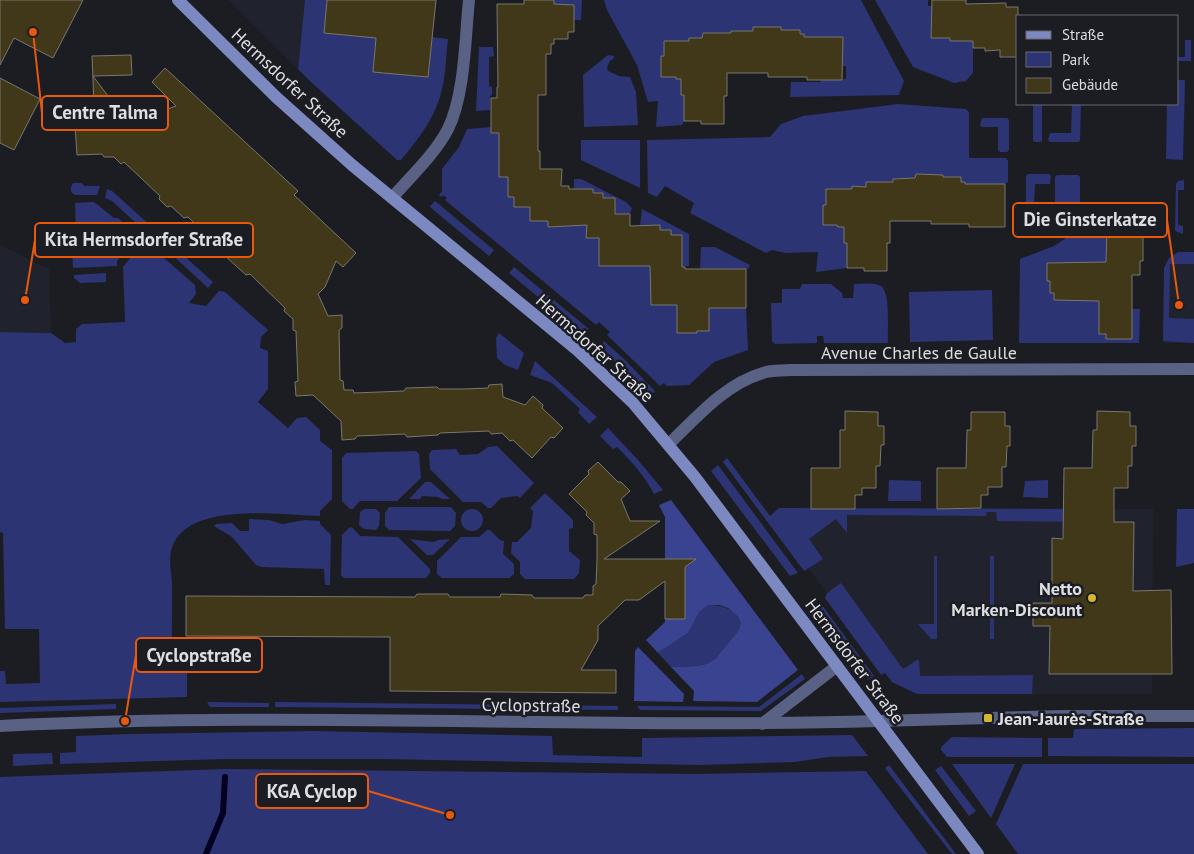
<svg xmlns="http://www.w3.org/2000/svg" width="1194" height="854" viewBox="0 0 1194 854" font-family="'PT Sans',sans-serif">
  <rect width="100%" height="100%" fill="#1b1d23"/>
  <path fill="#20222e" d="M229,0H305L298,69Z
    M0,245L49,269L51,333L0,332Z
    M1178,252H1194V343H1163L1164,268L1169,258Z
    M779,508L1153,509L1152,694H917L892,682L770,516Z"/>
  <path fill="#2c3474" d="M305,0H327L324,33L376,38L373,72L428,77L432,37L448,39C446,55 446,73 442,89C436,117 419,138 401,160H397L311,82L298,69Z
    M554,0H582L581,20H574V5L554,4Z
    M604,0H861L904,81L899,95L790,97L791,82H820L821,80L846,79V66H843V38L804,37L800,34L781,30V27H753V31H732L731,33H703L702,38H689V41H664V56L661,57V76L676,77V79H681V95H684V121L682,125L656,127L658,101L648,102L637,65L607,10Z
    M875,0H928V6H932L931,38H950L951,41H973V73L966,81L954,83L913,67Z
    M1185,40H1191V61H1178V57H1185Z
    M479,47H493L494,56L489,57V86L492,87V95L490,96V110L476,111Z
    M608,55L614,56V58L610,61L607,67L608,71L619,76L630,77L636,92L638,125L584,127L583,75Z
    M1178,80H1185L1183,160L1166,159L1167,104H1178Z
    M898,104L966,109L969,112V158H1006L1008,161V182L1005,184H965V182H961V177H943V175L916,174L915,178L894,179L893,182H866V187L852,186V189H826V205H823V224L837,225L838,227H844V243H847V268L816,272L818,252L785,253L772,250L766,253L690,213L694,203L665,186L657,197L648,193L647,140L770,137L781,124L803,116Z
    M1033,104H1042V141L1040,142H1035L1033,140Z
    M1072,104H1081L1080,140L1079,142H1050L1048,140L1050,133H1071Z
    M982,118H1007L1009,120V150L1007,152H1000L998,150V127H982L980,125Z
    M491,127V133H499V177H508V197H514V207H530V221H548V227L587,225L586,238H603L599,245V266H626L653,262L651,286V305H670V301H680L677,313V333H696L697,331H709V308H746L748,350L714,362L689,385L667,386L664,383L660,386L607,335L610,332L599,322L596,325L445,200L447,198L443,195L441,197L439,195L442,191V169L459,147L467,129Z
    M581,140H640V188L581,160Z
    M1028,174H1049L1051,176L1050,184H1035L1034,204H1027L1026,202V176Z
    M1057,175H1078L1080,177V212L1057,227H1027L1025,225V213L1027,211L1055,210V177Z
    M574,179H581L626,202L632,208L630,214H615L603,198V193H593L574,189Z
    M1184,180V190H1178V225L1183,226V234L1175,231L1176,184L1178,181Z
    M73,183H81L85,186H100L97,195H75L71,192V187Z
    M107,189L112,191L151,226L146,232L112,201L105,198Z
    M435,201L494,250L489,256L431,208L430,206Z
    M94,202L114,218H118L127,226V230L116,243L125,252L117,261V266L73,268L72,245L76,238L75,203Z
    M642,209L689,234V266L680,267L682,252V235H671V230H660V225L640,226Z
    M1099,216H1136V224H1112V229H1107L1106,256L1109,264L1101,262L1047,263V280L1050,281V292L1102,301L1099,308V333L1106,334V339H1132V309H1140L1139,343H1019L1020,259L1054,246Z
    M157,235L162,236L213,282L208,288L154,238Z
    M148,244L195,285L196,294L189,303L206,306L219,291L225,292L268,330L261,337L260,348L268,351V389L258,402L288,428L297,418L306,417L320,430V441L332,450V499L320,511V516C281,515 183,500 171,551C169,562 171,571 172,582C172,593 172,605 172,616C172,634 169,658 187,668V697L0,702V671H5L6,684L40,683L39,629H5L3,533L0,532V332L51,333L65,343L76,342V329L82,324L125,322L123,267L141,245Z
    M701,247H715L750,265L748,269H700Z
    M1178,252H1194V264H1170L1169,318L1194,319V343L1163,341L1164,268L1169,258Z
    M514,267L589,329L582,333L509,273Z
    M106,273V282L80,283L74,278V275Z
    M802,284H831L842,293L843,298H853L854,284C862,284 874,282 881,286C891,293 887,331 888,343H824L823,336H817V343L775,344L772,341L771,303H782V289H800Z
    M992,290L993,340L910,342L909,292Z
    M499,333L524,353L518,370L505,365L497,358L496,338Z
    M604,341L624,359L655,391L650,396L645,392L619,365L600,349Z
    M535,361L597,417L589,424L578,412L580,409L552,383L530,375Z
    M608,428L638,460L663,490L654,494C645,476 631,461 617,447L613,449L600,436Z
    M497,446L534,483L520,498L517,496L501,498L491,508H488L481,502H463L430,469L429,454L432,450L456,449L460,455L478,454L488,447Z
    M416,451L419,454L421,478L397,501H360L353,509H350L342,501V458L346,453Z
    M727,458L770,516L779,508L1107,509L1104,522L997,521L996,512H987L986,516L847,515V533L836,519L809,539L823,559L804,571L723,462Z
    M718,465L798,573L790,576L711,471Z
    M889,480L921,481V501H888Z
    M1048,480V498L1023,497L1025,481Z
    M425,482H431L450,499H442L438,497L422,496L420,499H409Z
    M545,493L573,520V528L569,529V551L580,560L579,573L574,579H525L520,574V562L511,553L512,542H517L531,528L533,511L530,508Z
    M389,507H451L456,513L455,526L450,531L389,530L385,526V513Z
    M364,509H376L380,513L379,526L376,530L364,529L359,525L360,512Z
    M1177,509H1194V563L1176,567Z
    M461 520a11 11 0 1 1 22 0a11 11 0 1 1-22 0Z
    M249,519L269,520L282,524L305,520L320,521V524L331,535L330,585H325L324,569L262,567L256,565L232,537L214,526L216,524L232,523L240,531H249Z
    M352,527L360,536L398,537L430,569V573L426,578H344L341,575L342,535L349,528Z
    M487,530H490L500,540L504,541L503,554L514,564V574L509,578H442L437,574V561L461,537H479Z
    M410,539L434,542L438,540L450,539L433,555H427Z
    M934,556H937V639H931L918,624H934Z
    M990,556H994V639H990Z
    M841,583L903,669L917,660H919L920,676L1033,675L1032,694H917L892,682L885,673L881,675L825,598L827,593Z
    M708,605C724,605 734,609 741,623L738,631L715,659L706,664L697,666L671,667L658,653L688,633L699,611Z
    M822,605L874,676L868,680L818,613Z
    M802,674L805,679L761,711L640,710L637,706L759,707Z
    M207,702L269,703V707H210Z
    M275,702L618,706V710L275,707Z
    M116,704V709L0,713V708Z
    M1194,728V757L1048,756V738H1073L1074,729Z
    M313,731L552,736L553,755L642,757V738L852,735L868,756L828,757L795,762L699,765L382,759H225L60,764V753L76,752V736L130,734Z
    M952,737L1042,738V757H947L941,750V747Z
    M52,753L53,764L13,766V754Z
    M952,764H1015L991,818Z
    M1023,764H1194V854H1018L996,824Z
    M889,765L956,854H952L885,768Z
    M941,766L976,811L969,816L935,770Z
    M224,769L698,774L866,771L928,854H0V777Z"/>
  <path fill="#39438f" d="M671,500L798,670L757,702L693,701L694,691L671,667L697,666L706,664L715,659L738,631L741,623L737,616L728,608L720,605H708L699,612L688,633L658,653L646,640L665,622V619H685V559H665V517L659,505Z
    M638,647L684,694L683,702L634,701L635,651Z"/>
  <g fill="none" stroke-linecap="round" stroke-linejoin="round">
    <path stroke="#030021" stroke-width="6" d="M206,854L223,813L225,777"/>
  </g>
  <path fill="#403818" stroke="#79776f" d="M0,0H83L53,58L14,38L0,65Z
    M327,0H436L428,77L373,72L376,38L324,33Z
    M524,0H554V4L574,5V32H568V39H554V44H551V54H546V95H538V151H540V169H562L561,186H569V189H593V193H603V198H615V214H630V226L660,225V230H671V235H682V267H685V269H746V308H709V331H697V333H677V305H651L650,266H599V238H586L587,225L548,227V221H530V207H514V197H508V177H499V133H491V98H497V87H498L497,4H524Z
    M932,0H966V4L1006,3V7H1018V57H1000V50L985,51V48H973V41H950V38H931Z
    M753,27H781V30H800V34H804V37H843L842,80H807V77H768V73H727V96H724V124H701V121H684V95H681V79H676V77H661V56H664V41H689V38H702L703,33H731V31H753Z
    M131,55L132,75L93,76L114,104L115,119L136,127L146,116L176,106L152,82L165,68L298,191L294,195L356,253L343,267L336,261L325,287L318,294L328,316L342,315V328L339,330L340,380L343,381L344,390H353L354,393L404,391L406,388L437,387L439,389H463L488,388L489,385L502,384L503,397L525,405L533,396L543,405L542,408L563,428L554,438L551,437L532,458L513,440L510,441L502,433L491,434L489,431L440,433L438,435L407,437L405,434L357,436L355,439L342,440L341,421L313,395L296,396L295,382L298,381L296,331L293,330V319L284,311L285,308L250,274L246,275L223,254L224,251L188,217L184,218L171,206L167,207L159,199L160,196L124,162L121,164L114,157H104L102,154L77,155L75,125L72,123L71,106L94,105L92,56Z
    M0,78L40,99L14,150L0,143Z
    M916,174L943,175V177H961V182H965V184H1005V227H969V224H931V221H890V243H887V271H864V268H847V243H844V227H838L837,225H823V205H826V189H852V186L866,187V182H893V179L915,178Z
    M1112,224H1143V261H1140V275H1132V339H1106V334H1099V301L1054,300V293H1050V281H1047V263L1106,262L1107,229H1112Z
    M845,411L878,412V426H884V445H881L880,466H876V488H862V495H855V509H811V468H840V430H845Z
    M1097,411L1130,412V426H1136V446H1132V466H1128V488H1114V522H1134L1133,591L1171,590L1172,674H1049L1050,626H1033V603H1052V538L1063,539L1064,468H1092L1093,430H1097Z
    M971,412H1005V426H1010V446H1007L1006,467H1002V487H988V495H981V508L937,509V468H966L967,430H971Z
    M598,462L618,482H621L630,491L621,499L630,521H660L604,559H696L685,567V619H665V581L639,600H625L598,626V640L581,670H616V693L390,691V637L186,636V596L415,597L417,594H448L450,597H500L501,594L532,595L534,598H583L585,595H593V586L596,584L597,560V535L594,534V523L586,515L587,512L569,494L589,474L588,471Z"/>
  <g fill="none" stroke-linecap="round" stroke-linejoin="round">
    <path stroke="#596184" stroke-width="12" d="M392,198C411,176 435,154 448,129C465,94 465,39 469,0
      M669,444C697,417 725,384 763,373C771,370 781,371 790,370L1194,369
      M762,724L837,666
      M0,726C292,711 585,729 878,721"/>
    <path stroke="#596184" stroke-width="12" d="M878,721L1064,716H1194"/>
    <path stroke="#7c88c0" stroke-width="12" d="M178,0L276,97L352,165L576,349L633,403L695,477L978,854"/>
  </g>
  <g fill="#d2b635" stroke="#1b1d23" stroke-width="2">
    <circle cx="1092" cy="598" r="5"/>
    <rect x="983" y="713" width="10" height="10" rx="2.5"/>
  </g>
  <g text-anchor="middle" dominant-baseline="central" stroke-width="5" stroke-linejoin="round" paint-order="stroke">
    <g font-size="18" fill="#dcdee2" stroke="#1b1d23">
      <text transform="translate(290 83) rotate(43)">Hermsdorfer Straße</text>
      <text transform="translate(595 348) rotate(42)">Hermsdorfer Straße</text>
      <text x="919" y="352">Avenue Charles de Gaulle</text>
      <text transform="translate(855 661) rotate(53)">Hermsdorfer Straße</text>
      <text transform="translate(531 705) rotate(1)">Cyclopstraße</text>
    </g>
    <g font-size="18" font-weight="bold" fill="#dcdee2" stroke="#1b1d23" text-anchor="end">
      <text x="1082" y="588">Netto<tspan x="1082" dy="21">Marken-Discount</tspan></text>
      <text x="998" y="718" text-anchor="start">Jean-Jaurès-Straße</text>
    </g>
  </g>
  <path fill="none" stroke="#e8590c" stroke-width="2" d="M33 32L42 113M1179 305L1167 220M25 300L35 240M125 721L136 655M450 815L368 791"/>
  <g fill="#e8590c" stroke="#1b1d23" stroke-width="2">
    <circle cx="33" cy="32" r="5"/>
    <circle cx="1179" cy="305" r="5"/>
    <circle cx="25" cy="300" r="5"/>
    <circle cx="125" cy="721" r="5"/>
    <circle cx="450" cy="815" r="5"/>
  </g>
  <g fill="#1b1d23" stroke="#e8590c" stroke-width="2">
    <rect x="42" y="96" width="126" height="34" rx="5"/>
    <rect x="1013" y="203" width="154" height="34" rx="5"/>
    <rect x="35" y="223" width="218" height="34" rx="5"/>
    <rect x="136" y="638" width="126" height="34" rx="5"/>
    <rect x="256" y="774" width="112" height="34" rx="5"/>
  </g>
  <g font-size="19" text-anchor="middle" font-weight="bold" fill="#dcdee2">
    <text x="105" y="119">Centre Talma</text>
    <text x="1090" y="226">Die Ginsterkatze</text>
    <text x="144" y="246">Kita Hermsdorfer Straße</text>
    <text x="199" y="662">Cyclopstraße</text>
    <text x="312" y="798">KGA Cyclop</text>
  </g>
  <rect x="1016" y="15" width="162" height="90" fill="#1b1d23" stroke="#686a6f"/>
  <rect x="1026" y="31" width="25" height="8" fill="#7c88c0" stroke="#686a6f"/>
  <text x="1062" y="40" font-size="15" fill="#dcdee2">Straße</text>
  <rect x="1026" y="52" width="25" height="15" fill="#2c3474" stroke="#686a6f"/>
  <text x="1062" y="65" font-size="15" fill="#dcdee2">Park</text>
  <rect x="1026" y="78" width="25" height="15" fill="#403818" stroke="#686a6f"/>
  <text x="1062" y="90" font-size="15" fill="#dcdee2">Gebäude</text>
</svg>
